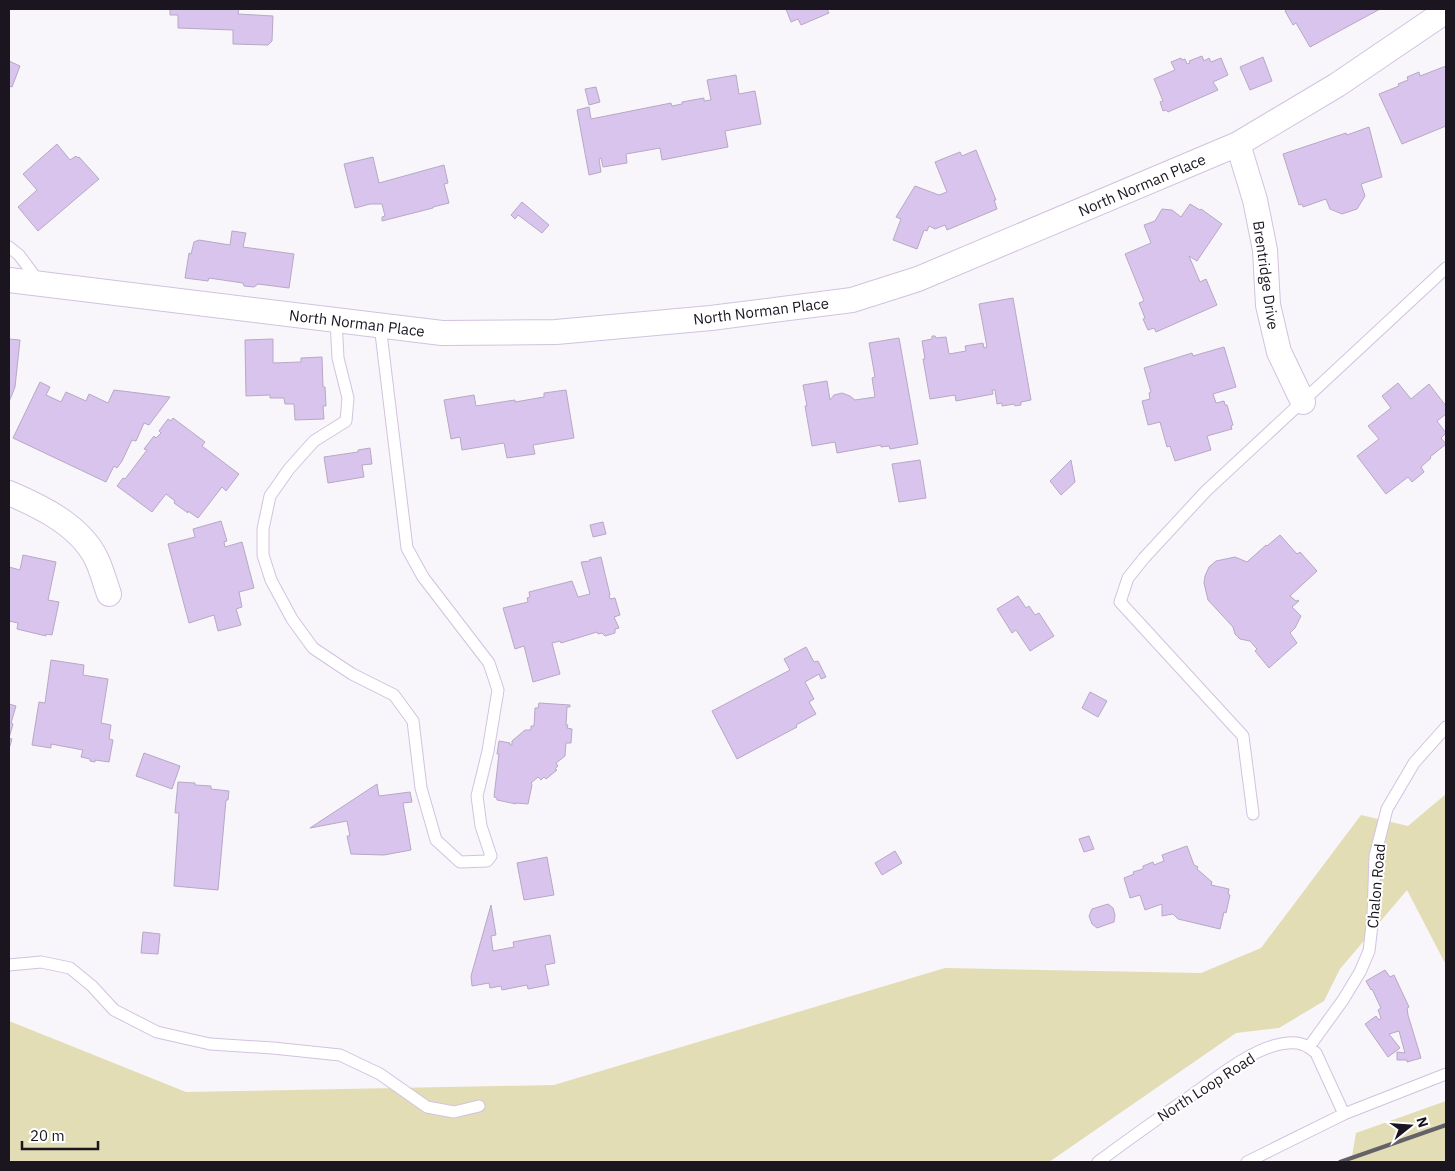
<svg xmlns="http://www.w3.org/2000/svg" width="1455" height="1171" viewBox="0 0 1455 1171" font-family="'IBM Plex Sans',sans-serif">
  <rect width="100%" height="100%" fill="#f8f5fb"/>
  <path fill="#e2ddb4" d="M1446,794V965L1407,890L1340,969L1324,1001L1279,1028L1236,1033L1049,1162H9V1021L186,1092L554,1085L945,968L1201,973L1261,948L1361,815L1408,826Z
    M1446,1101V1162H1351L1356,1133Z"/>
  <path fill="#d8c4ed" stroke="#b7a9c5" d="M170,9H239L238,14L273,16L272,41L268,45L233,44V30L178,28V15H170Z
    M786,9H827L829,13L801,25L798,19L791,22Z
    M1288,9H1380L1310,47L1296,23L1293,25L1285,11Z
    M1202,56L1204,61L1209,58L1211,62L1221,58L1228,75L1213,82L1218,90L1168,112L1166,110L1163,111L1160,102L1163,101L1154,79L1175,70L1171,62L1181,58L1182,60L1185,59L1187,64L1190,63L1189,61Z
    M1263,57L1272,81L1250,90L1240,67Z
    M9,61L20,66L12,87L9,86Z
    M1446,66V126L1402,144L1379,94L1399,86L1398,84L1408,80L1407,77L1419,72L1420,76Z
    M736,75L739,94L755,91L761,124L725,131L728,147L662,160L660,148L626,154L627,163L603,167L601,158L599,159L601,172L589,175L577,110L589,107L591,119L671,103L672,106L682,104V102L704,98V101L711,100L707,80Z
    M596,87L600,102L589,105L585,89Z
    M1369,127L1382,177L1361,184L1365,196L1357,209L1342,214L1330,209L1326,199L1303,207L1302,204L1299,205L1283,154L1346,133L1347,135Z
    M57,144L70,160L76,156L78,158L79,157L99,179L38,231L18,207L37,190L23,174Z
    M976,150L996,200H994L997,209L947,230L945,225L935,229L929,226L927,231L924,230L917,249L893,240L901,219L896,217L915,186L939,195L947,192L935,162L960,152L962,156Z
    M373,157L379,183L444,165L448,183L444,184L449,203L433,207V208L382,221V217L385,216L382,204H370L355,208L344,164Z
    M522,202L549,225L542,233L518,215L515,219L511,215Z
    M1190,204L1200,210L1201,209L1222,224L1197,261L1189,256L1200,282L1206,279L1217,305L1156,332L1154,328L1148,330L1143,319L1145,318L1139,303L1144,301L1125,254L1151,243L1144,225L1155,221L1162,209L1172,210L1181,217Z
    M232,231L246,233L243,247L294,254L289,288L258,284L254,287L244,286L243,283L209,278L208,281L185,278L189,253L191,254L194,242L199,240L230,245Z
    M1013,298L1031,400L1021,402V405L1015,406L1014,404L1002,406V403L997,404L995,390H992L993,394L956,401L955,395L930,399L923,359H925L922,341L932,339V336H935L936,338L946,337L949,354L966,351L965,346L983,343L984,348L987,347L979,304Z
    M899,338L918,444L890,449L889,446L881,447V445L837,453L835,442L812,446L805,406H807L803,385L827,381L830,400L834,395L842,393L850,396L855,400L875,397L872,378L875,377L869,343Z
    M9,339L20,340L15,387L9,402Z
    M273,339V363L301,362V358L322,357L323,387H325L326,406H323L324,419L295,420L294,404H285L284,398H270V395L246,396L245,340Z
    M1224,347L1236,387L1213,394L1216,403L1224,401L1225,405H1227L1233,425L1231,426L1232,429L1207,436L1211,450L1175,461L1170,446L1167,447L1160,422L1148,425L1142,401L1150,399L1149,393L1151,392L1144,368L1192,353L1193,356Z
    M40,382L50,387L46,395L61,402L66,392L86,401L89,394L108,403L114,390L170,397L149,425L144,423L136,441L132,440L122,461L117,468L114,466L106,482L13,438Z
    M1398,383L1411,399L1429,384L1446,406V414L1437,421L1446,433L1441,438L1446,444L1430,457L1431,458L1421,467L1424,472L1412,482L1408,477L1386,494L1357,456L1379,439L1368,426L1391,408L1382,396Z
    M566,390L574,438L533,445L535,454L507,458L504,443L462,450L460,437L451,439L444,400L474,395L476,406L515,400V402L544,397V393Z
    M173,418L205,442L202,446L239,474L226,491L222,487L198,518L188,511V513L174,503L175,501L166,494L152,512L117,486L123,478L125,479L147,450L144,449L154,436L156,438L161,433L159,431L168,419L171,421Z
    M370,448L372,464L362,465L364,477L328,483L324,457L358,452V450Z
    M920,460L926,498L899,502L892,464Z
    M1071,460L1075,482L1061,495L1050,481Z
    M221,521L227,541L224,542L225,547L242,542L254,588L239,592L242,607L236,609L241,625L218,631L214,615L189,623L168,544L195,537L193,529Z
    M603,522L606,534L593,537L590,525Z
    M1280,535L1297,554L1300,552L1317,571L1290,596L1296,601L1298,600L1299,601L1292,607L1301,616L1295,628L1290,633L1297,643L1269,668L1255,651L1257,649L1250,641L1240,639L1235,634L1233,627L1208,600L1204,583L1205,576L1209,567L1216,561L1235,557L1247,562L1266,545L1267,546Z
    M23,555L56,562L48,600L59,602L52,635L46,634V636L17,629L18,623L9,621V567L20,570Z
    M601,557L610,595H609L610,599L615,598L620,615L614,617L619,628L615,629V633L605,636L602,633L598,634L597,632L561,643L560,641L552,643L560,674L533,682L524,646L515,649L503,608L528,602L527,598L530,597L529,592L572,581L578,597L590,594L581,562L590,561L589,560Z
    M1018,596L1026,608L1029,606L1035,615L1039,613L1054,636L1030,651L1016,630L1012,633L997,609Z
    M806,647L814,662L818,661L826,677L821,679L819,674L805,682L814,699L809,702L816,714L796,725L797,727L737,759L712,711L790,670L784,659Z
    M51,660L84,665L83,675L108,679L101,723L111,725L109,739L113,740L109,762L95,760V762L90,761V759L81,757L83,750L51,744V748L32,745L39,702L45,703Z
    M1090,692L1107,701L1098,717L1082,708Z
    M539,703L570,705V707H567L566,725H568L567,728L572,729L571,743H566L565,756L556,763L558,766L555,769L557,770L546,779L544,777L541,780L538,777L531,783L532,785L528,804L516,803V804L497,800V798L494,797L499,754H497L499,741L510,743V745H512V741L525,730H531V726H534L535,708H538Z
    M9,704L16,706L11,723L13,724L9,738L12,739L9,749Z
    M144,753L180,766L172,789L136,776Z
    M178,782L195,783V785L211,786V789L229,791L228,800H226L218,890L174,886L179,813H175Z
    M377,784L379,796L410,792L412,802L403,803L411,850L384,855L351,854L347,836H350L347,821L310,828Z
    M1089,836L1094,849L1084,852L1079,839Z
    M1187,846L1194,865L1198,867L1197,869L1212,882L1211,885L1229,889L1228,894L1230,895L1226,913L1224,912L1220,929L1178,919L1173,914L1162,916V904L1145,910L1140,895L1130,898L1124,878L1134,874L1133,872L1143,869V866L1153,862L1154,865L1164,861L1162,855Z
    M895,851L902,863L882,875L875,863Z
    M547,857L554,895L524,900L517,863Z
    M1108,904L1113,908L1115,915L1114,922L1097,928L1092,924L1089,916L1092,909Z
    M491,905L496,935L491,936L493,951L514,947L513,942L550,935L555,963L545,965L549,985L528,989L527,985L502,990L501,986L490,988L489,983L472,986L471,976Z
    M143,932L160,934L158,954L141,953Z
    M1385,970L1390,977L1394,975L1409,1007L1407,1008L1408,1015L1421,1058L1407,1062V1060H1397V1052L1405,1053L1399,1031L1389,1034L1400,1048L1388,1057L1365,1024L1376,1016L1379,1020L1381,1018L1378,1010L1381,1008L1372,989L1371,990L1366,981Z"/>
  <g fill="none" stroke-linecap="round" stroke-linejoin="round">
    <g stroke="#d1c3df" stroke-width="13">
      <path id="lane" d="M9,247L19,255L40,283
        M336,320L338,358L348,398L346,421L314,441L289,469L270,496L263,529V555L271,580L292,619L313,648L352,674L394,695L413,721L421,788L436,840L460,862L487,861L491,856L481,826L477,796L488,751L498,690L489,663L423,577L407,548L380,325
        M1253,814L1243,736L1120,602L1128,578L1144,558L1206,491L1446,268
        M9,965L41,962L70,968L92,986L114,1010L157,1032L210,1044L273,1048L340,1055L380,1074L427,1107L454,1112L479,1106
        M1309,1047L1343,1000L1360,972L1369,951L1373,916L1375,856L1387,809L1414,763L1446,727
        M1098,1162C1129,1139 1160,1117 1192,1095C1218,1077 1256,1045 1288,1043C1300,1042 1307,1045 1316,1053L1344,1114
        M1247,1162L1344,1114L1446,1074"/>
    </g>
    <g stroke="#d1c3df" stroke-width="26">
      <path id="street" d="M1238,144L1255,200L1265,250L1268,305L1279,352L1303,402
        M9,280L442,333L556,332L711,318L852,300L918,279L1238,144L1337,85L1446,11
        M9,493C42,507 81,526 97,560C102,571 105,583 109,594"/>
    </g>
    <use href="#lane" stroke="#fff" stroke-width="11"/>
    <use href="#street" stroke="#fff" stroke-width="24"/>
    <path stroke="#656169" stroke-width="4" d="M1340,1162L1446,1125"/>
  </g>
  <g text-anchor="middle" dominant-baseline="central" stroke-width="4" stroke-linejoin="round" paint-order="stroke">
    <g font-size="15" fill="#1a151f" stroke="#fff">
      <text transform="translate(1142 185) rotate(-23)">North Norman Place</text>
      <text transform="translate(1266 275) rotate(82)">Brentridge Drive</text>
      <text transform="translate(761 311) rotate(-7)">North Norman Place</text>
      <text transform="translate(357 323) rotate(7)">North Norman Place</text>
      <text transform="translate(1376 886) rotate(-85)">Chalon Road</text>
      <text transform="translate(1206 1087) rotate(-33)">North Loop Road</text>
    </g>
  </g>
  <rect width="1455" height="1171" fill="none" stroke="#1a151f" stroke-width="20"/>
  <g transform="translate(1410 1126) rotate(73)" stroke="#ffffff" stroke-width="4" paint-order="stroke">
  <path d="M0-4L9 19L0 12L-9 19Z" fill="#1a151f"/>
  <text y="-8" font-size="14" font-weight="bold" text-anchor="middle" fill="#1a151f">N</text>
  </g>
  <path d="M22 1141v8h76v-8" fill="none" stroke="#1a151f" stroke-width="2.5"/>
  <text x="30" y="1141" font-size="15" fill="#1a151f" stroke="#ffffff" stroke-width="4" paint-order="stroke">20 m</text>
</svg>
